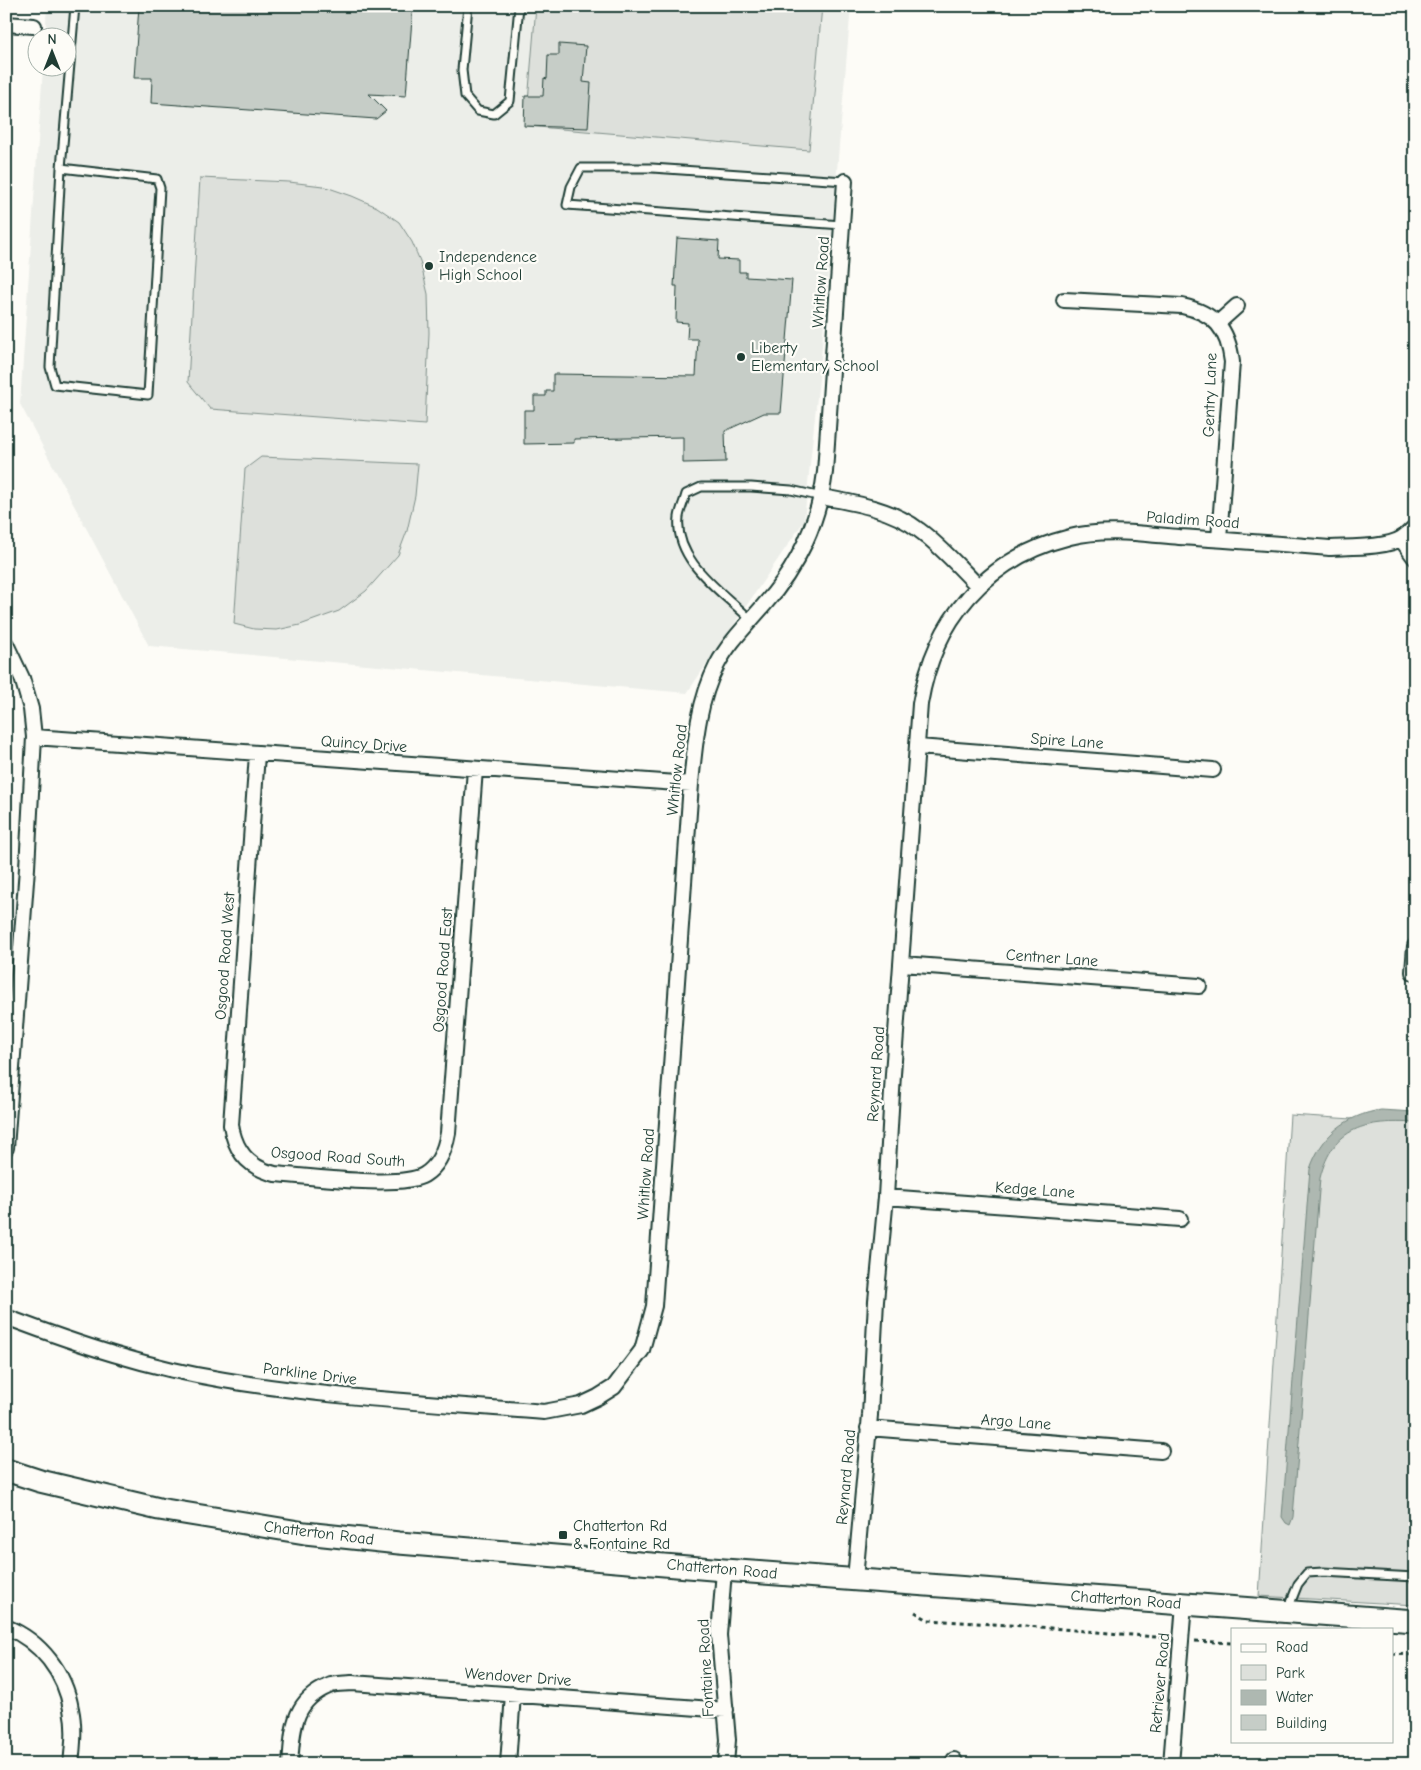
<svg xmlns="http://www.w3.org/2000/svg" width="1421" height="1770" viewBox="0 0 1421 1770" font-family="'Comic Neue',sans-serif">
  <rect width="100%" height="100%" fill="#fdfcf7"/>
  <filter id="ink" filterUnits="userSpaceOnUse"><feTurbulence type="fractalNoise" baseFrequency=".02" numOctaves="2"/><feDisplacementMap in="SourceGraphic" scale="10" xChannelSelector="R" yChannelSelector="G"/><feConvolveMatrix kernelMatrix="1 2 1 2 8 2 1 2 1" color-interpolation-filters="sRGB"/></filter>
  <g filter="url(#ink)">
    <path fill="#eceee9" d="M47,6H851L820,369L804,521L687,693L149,646L20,404L43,68H68V38L45,37Z"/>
    <path fill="#dde0db" stroke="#7e8e88" d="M536,6H822L809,150L526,126Z
      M200,178L289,182L323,186L352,196L377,207L399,222L412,242L420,261L428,294L429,333L425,425L210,409L188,382Z
      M261,457L418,464L415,496L407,531L398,555L366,591L339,611L300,625L277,630L254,629L234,624L245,469Z
      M1290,1115L1415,1123V1605L1259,1596Z"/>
    <path fill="#aeb8b1" stroke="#75877f" d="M1381,1110L1415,1112V1123C1367,1120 1333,1126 1320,1178L1293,1517L1290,1525L1286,1523L1282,1517L1310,1169C1321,1136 1346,1115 1381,1110Z"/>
    <path fill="#c6cdc7" stroke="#1f3d34" d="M139,6H413L406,96L369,94L386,111L376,119L151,103L152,78H134Z
      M559,44L586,46L583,82L591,83L588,128L524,126L525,96H543L544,78L547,79L548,55H559Z
      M677,238L719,241L718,259L739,260V272H746V277L792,280L781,413H764L725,431L726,462L683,463V437L574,439V443L524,444V410H534V396H546V391H553V374L696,376L698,339H687L688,323L676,322L677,286H674Z"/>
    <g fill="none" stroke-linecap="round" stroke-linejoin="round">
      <g stroke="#1f3d34" stroke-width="11">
        <path id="lane" d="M468,6L462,70L465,96L478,111L494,114L510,101L519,6
          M61,168L157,179L160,188L148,395L55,385L50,367L61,168L75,6
          M842,225L567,205L571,187L581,168H652L845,181
          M751,620C723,592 674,562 679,517C680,510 684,502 686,494L701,487H751L791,490L822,497
          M1288,1609L1298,1584L1307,1573L1323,1572L1415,1577"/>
      </g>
      <g stroke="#1f3d34" stroke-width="18">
        <path id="street" d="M6,24L34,26
          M1064,300L1182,306C1215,313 1228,329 1232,362L1219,539
          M1218,323L1237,306
          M822,497C855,503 892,509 919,530C941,546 959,567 978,586
          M1401,539L1415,558
          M6,644L22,678L31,709L34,737L27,868L6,1148
          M34,737L691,784
          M918,747L1213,770
          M257,754L231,1125C235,1151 249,1168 275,1174C305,1176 401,1189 424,1175C439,1166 445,1150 448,1133L475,769
          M902,964L1199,986
          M1413,972L1415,946
          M886,1197L1180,1219
          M6,1317C77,1344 149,1368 224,1380C330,1398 437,1403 544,1412L581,1405L598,1397L614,1387L642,1350L654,1306L691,784C695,743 698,702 717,665C729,642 747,625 764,605C797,568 819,522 825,472L845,181
          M868,1428L1161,1451
          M724,1570L719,1635L728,1740L726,1764
          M855,1579L870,1415L876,1301L886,1197L893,1074L920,704C934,620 986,558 1070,537C1106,528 1143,534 1179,537C1230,540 1280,544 1331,548C1349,547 1387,548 1402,538C1407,535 1411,530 1415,527
          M6,1627C41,1641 65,1673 71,1709C75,1727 73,1746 71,1764
          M954,1760L956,1764
          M290,1764C293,1730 292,1701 329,1686C335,1683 345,1684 352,1683L726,1710
          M508,1764L513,1694
          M1171,1764L1184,1604"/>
      </g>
      <g stroke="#1f3d34" stroke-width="25">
        <path id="primary" d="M6,1470L40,1481L159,1509L305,1533L399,1543L724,1570L1415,1621"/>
      </g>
      <path stroke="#1f3d34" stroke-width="3" stroke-dasharray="4 4" stroke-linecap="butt" d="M915,1612L928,1620L1039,1627L1167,1638
        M1195,1641L1232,1643
        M1392,1654L1415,1655"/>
      <use href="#lane" stroke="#fdfcf7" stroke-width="7"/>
      <use href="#street" stroke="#fdfcf7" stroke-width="14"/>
      <use href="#primary" stroke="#fdfcf7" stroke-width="21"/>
    </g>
  </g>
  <g fill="#1f3d34" stroke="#fdfcf7" stroke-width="2">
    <circle cx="429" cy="266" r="5"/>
    <circle cx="741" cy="357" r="5"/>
    <rect x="558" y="1530" width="10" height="10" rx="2.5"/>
  </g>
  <g text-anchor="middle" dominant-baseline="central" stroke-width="4.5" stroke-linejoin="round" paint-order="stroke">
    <g font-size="16" fill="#1f3d34" stroke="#fdfcf7" text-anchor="start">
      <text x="439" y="257">Independence<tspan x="439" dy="18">High School</tspan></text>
      <text x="751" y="348">Liberty<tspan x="751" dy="18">Elementary School</tspan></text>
      <text x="573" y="1526">Chatterton Rd<tspan x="573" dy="18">&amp; Fontaine Rd</tspan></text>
    </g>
    <g font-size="16" fill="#1f3d34" stroke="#fdfcf7">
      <text transform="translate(821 282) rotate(-86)">Whitlow Road</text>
      <text transform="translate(1210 395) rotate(-88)">Gentry Lane</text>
      <text transform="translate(1193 520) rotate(4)">Paladim Road</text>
      <text transform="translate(1067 741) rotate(4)">Spire Lane</text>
      <text transform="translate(364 744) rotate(4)">Quincy Drive</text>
      <text transform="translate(677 770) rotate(-84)">Whitlow Road</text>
      <text transform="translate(225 956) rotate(-86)">Osgood Road West</text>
      <text transform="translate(1052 958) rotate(4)">Centner Lane</text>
      <text transform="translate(443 970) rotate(-86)">Osgood Road East</text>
      <text transform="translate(876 1074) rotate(-86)">Reynard Road</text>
      <text transform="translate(338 1157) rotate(4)">Osgood Road South</text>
      <text transform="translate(646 1174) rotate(-86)">Whitlow Road</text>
      <text transform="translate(1035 1190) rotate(4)">Kedge Lane</text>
      <text transform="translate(310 1374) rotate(7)">Parkline Drive</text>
      <text transform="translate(1016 1422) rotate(4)">Argo Lane</text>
      <text transform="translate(846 1477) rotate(-85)">Reynard Road</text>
      <text transform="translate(319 1533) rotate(7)">Chatterton Road</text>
      <text transform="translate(722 1569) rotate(5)">Chatterton Road</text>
      <text transform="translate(1126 1600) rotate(4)">Chatterton Road</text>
      <text transform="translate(706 1668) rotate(-93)">Fontaine Road</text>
      <text transform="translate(518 1677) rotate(4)">Wendover Drive</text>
      <text transform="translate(1160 1683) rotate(-85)">Retriever Road</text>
    </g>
  </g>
  <rect width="1421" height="1770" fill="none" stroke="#fdfcf7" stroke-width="25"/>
  <rect x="12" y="12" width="1396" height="1745" fill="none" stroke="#1f3d34" stroke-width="2" filter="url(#ink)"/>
  <rect x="1231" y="1628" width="162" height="115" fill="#fdfcf7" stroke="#a4b0a9"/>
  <rect x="1241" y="1644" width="25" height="8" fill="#fdfcf7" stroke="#a4b0a9"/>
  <text x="1276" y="1652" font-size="15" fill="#1f3d34">Road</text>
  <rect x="1241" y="1665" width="25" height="15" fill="#dde0db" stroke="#a4b0a9"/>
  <text x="1276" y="1678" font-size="15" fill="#1f3d34">Park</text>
  <rect x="1241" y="1690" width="25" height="15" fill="#aeb8b1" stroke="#a4b0a9"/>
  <text x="1276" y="1702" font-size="15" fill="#1f3d34">Water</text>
  <rect x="1241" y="1715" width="25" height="15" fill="#c6cdc7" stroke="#a4b0a9"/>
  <text x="1276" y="1728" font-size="15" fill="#1f3d34">Building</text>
  <g transform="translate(52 52)"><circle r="24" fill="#fdfcf7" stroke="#a4b0a9"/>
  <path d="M0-4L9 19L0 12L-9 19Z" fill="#1f3d34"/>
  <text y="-8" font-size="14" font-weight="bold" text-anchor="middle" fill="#1f3d34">N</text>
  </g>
</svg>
